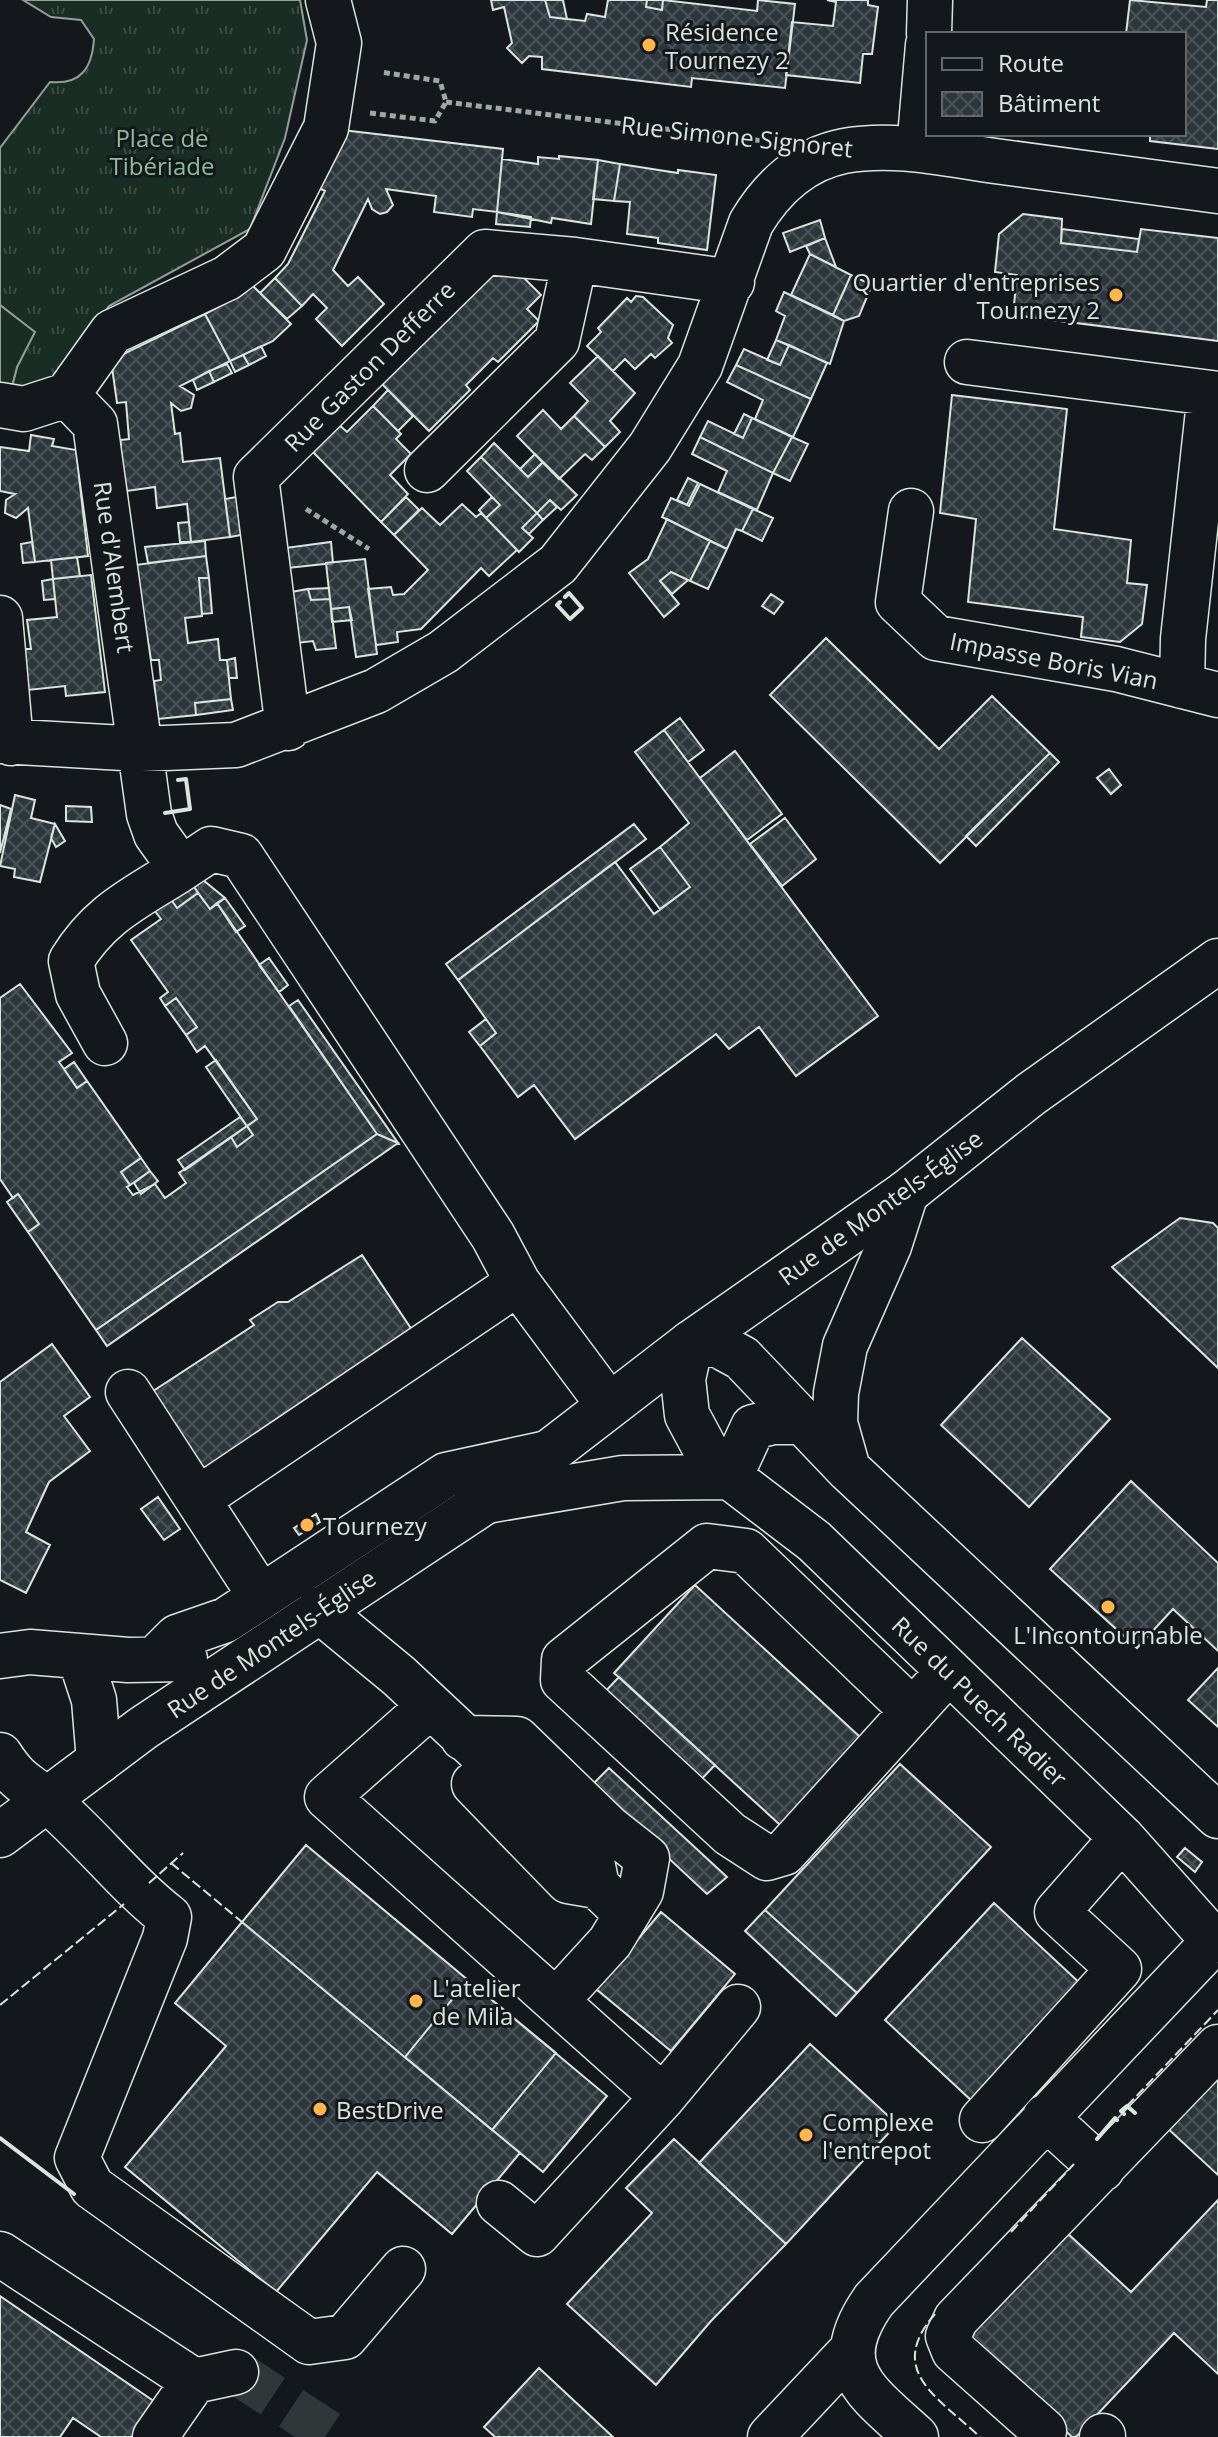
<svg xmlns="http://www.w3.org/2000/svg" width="1218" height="2437" viewBox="0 0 1218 2437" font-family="'Open Sans',sans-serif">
  <defs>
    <pattern id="grass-tufts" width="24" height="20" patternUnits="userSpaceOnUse" patternTransform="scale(2)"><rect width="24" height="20" fill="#1a2d24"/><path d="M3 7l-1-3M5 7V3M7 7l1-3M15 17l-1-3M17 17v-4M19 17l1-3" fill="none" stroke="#3b4b43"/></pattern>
    <pattern id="building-cross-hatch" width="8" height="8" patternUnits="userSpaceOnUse" patternTransform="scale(2)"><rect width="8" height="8" fill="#2c363c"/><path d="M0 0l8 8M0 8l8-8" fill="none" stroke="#4a5358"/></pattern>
  </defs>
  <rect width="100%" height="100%" fill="#14181c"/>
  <path fill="url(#grass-tufts)" stroke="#939e99" stroke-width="2" d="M23,0H300L307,40L285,138L250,229L109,306L58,378L10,394L17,367L34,332L0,305V148L50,82C81,85 92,68 94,39L81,20L51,17Z"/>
  <path fill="#1a2d24" stroke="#939e99" stroke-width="2" d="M0,305L35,332L17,367L10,394L0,392Z"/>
  <path fill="url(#building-cross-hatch)" stroke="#d8e6dc" stroke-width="2" d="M491,0H545L550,17L585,21L587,14L605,17L608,0H647L646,7L662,10L663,0L757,11L758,0L795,4L785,88L692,78L691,87L542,69V57L529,56L522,63L507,48L512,43L504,7L493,10Z
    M545,0H563L567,19L550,17Z
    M647,0H663L662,10L646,7Z
    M827,0H868V5L878,7L872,54H863L860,83L786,75L792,22L833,26L836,2Z
    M1130,0L1206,7L1207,0H1218V149L1150,141V134H1184V34H1126Z
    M342,130L503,149L497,212L473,209L472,217L434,212L436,196L386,189L393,205L387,212L380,214L372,209L368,199L333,270L348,286L358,277L384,304L342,346L316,319L327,308L313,294L302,306L275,278L288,264L325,191L315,186Z
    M559,156L598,160L591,224L552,218L551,223L497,212L502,159L538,164V157L559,159Z
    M598,160L620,164L614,201L593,199Z
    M620,164L678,173V170L716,175L707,250L658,243V238L627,234L630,202L614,201Z
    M497,212L531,217L530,227L496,224Z
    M1023,214L1062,219L1061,243L1137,252L1141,229L1218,238V341L1013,315L1017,275L995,272L999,234Z
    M820,220L825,238L790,252L783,233Z
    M1062,229L1139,239L1137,252L1061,243Z
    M825,238L836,267L810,254L806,246Z
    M810,254L851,275L833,315L791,295Z
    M491,274L523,277L541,295L527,309L539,321L498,362L493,358L466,385L470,390L429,431L381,383Z
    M851,275L872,285L859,316L844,321L833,315Z
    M275,278L302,306L287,319L260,293Z
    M252,285L291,324L273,341L230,361L205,314L241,295Z
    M784,292L844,321L830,364L776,340L785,316L776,311Z
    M636,296L643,297L673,325L668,338L672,343L655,358L651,354L635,369L625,359L613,371L587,346L601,332L598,328L627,298L631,302Z
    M205,314L230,361L180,386L194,395L191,408L181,411L171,403L175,434L180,433L183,462L220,458L230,537L191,542L187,504L157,508L155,487L127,491L116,445H121L120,440L129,439L126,402L117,403L111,360Z
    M776,340L789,345L780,365L767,360Z
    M789,345L827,363L811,399L736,365L744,349L780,365Z
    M261,346L266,356L249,365L243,355Z
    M243,355L249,365L235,372L230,361Z
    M598,356L635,393L610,421L620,432L605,447L574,416L588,401L570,383Z
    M227,364L232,373L214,382L209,371Z
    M736,365L811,399L793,437L755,419L763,400L727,382Z
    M209,371L214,382L197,390L193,380Z
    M388,390L413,416L398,431L373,406Z
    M952,395L1067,409L1054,529L1131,540L1127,583L1147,585L1142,624L1120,642L1081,637L1083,617L968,602L976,519L940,513Z
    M373,406L401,434L396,439L411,454L390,475L408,494L381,522L312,451L338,424L347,432Z
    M543,410L561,429L574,416L605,447L592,460L585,454L559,479L517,436Z
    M744,414L752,418L743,438L734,434Z
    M752,418L792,437L773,473L700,437L708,421L743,438Z
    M31,435L54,439L52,446L76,450L88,556L35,562L28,508L16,518L5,513L6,500L15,494L0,491V447L29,451Z
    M700,437L773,473L757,510L718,492L727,471L692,454Z
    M792,437L808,444L790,481L773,473Z
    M494,443L528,477L543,462L577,495L561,510L550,500L537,513L481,457Z
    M535,454L543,462L528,477L520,469Z
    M481,457L537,513L522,528L533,538L519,552L486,518L500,505L467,471Z
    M688,478L698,483L687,505L677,500Z
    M700,484L753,509L742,531L736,529L727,549L662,517L671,498L689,506Z
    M237,497L241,535L230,537L225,499Z
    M406,497L419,510L394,535L381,522Z
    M492,497L500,505L486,518L479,510Z
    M550,500L557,507L543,520L537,513Z
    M462,504L476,517L481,513L517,550L489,576L481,568L421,629L397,632L398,642L376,645L368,589L391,587L393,595L404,594L428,570L394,535L422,508L440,525Z
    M753,509L773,518L762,541L742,531Z
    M537,513L543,520L529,534L522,528Z
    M667,519L710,541L690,581L671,572L660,581L679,604L664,617L629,573L648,559Z
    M189,522L191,542H180L178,523Z
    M205,541L206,556L148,563L145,547Z
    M710,541L727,549L708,589L690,581Z
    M32,542L35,562L23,563L21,544Z
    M331,542L333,563L288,568L285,548Z
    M206,556L209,578H199L202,616L185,618L188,643L218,639L220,660H227L231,699L195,703L196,715L158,719L154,681L161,680L159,660H151L135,565Z
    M77,557L80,576L53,579L51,560Z
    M365,559L377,654L356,657L349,607L331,609L326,563Z
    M671,572L688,580L672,594L660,581Z
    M91,575L105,692L66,696L65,686L28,690L23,649H31L27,620L57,617L53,579Z
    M199,578H209L212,613L202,614Z
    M53,579L55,599L44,600L42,581Z
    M329,588L330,599L311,600L308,589Z
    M308,589L311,600L330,599L336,648L316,650L313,641L297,643L291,592Z
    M771,594L783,602L774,614L762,606Z
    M349,607L352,620L332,622L331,609Z
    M826,638L939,749L992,696L1050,753L940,863L770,695Z
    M235,658L237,678H229L227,660Z
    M231,699L233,710L196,715L195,703Z
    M680,718L704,750L688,762L664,730Z
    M664,730L878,1016L796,1076L759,1027L729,1049L716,1034L575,1139L534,1085L518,1097L480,1046L496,1033L458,980L615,862L654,914L690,887L660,847L689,823L635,752Z
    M735,751L782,814L747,840L700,778Z
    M1050,753L1059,762L976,846L966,836Z
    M1109,769L1121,785L1111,794L1097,778Z
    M15,795L35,800L31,818L55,824L40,882L14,877L15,869L0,866Z
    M0,805L11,809L0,853Z
    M66,806L91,807L92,822L66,821Z
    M785,818L816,859L782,886L750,844Z
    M55,824L65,841L56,847L51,838Z
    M634,824L646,839L458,980L446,964Z
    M660,847L690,887L660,909L630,869Z
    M203,880L225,898L210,909L194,887Z
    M192,883L198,893L177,908L170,898Z
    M198,893L210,909L217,903L377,1134L96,1330L28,1232L39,1224L18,1194L13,1198L0,1179V998L20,984L72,1053L59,1062L64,1069L77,1088L87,1081L141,1158L121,1172L130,1185L127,1187L133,1195L155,1184L165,1198L186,1183L179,1173L231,1137L237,1147L253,1135L247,1126L257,1119L205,1046L197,1052L186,1035L197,1027L176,998L165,1006L160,998L168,992L131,940L161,919L154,910L170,898L177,908Z
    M225,898L245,926L236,932L217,903Z
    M269,958L288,985L279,992L259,965Z
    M176,998L197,1027L186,1035L165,1006Z
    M298,1000L398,1143L377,1134L289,1006Z
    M486,1019L496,1033L480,1046L469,1032Z
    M216,1060L257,1119L247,1126L206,1067Z
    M74,1062L87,1081L77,1088L64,1069Z
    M240,1117L247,1126L185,1170L178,1160Z
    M247,1126L253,1135L237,1147L231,1137Z
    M377,1134L398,1143L107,1346L96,1330Z
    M141,1158L150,1171L130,1185L121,1172Z
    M150,1171L158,1181L141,1194L134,1183Z
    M18,1194L39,1224L28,1232L7,1202Z
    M1180,1218L1213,1223L1218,1228V1368L1112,1267Z
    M362,1255L416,1336L198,1479L144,1397L254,1325L250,1320L278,1302H288Z
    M1022,1338L1110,1419L1029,1507L941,1425Z
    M52,1344L90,1397L64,1416L90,1451L49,1482L26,1532L50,1545L26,1593L0,1580V1382Z
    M1131,1481L1218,1563V1651L1173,1609L1137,1648L1050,1569Z
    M158,1497L180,1529L164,1540L141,1509Z
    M316,1514L320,1522L299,1535L294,1528Z
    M695,1585L871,1747L790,1834L614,1673Z
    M1218,1668V1727L1188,1700Z
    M619,1677L715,1765L695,1786L600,1697Z
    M900,1764L991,1847L857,1993L765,1910Z
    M609,1768L727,1877L707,1894L591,1786Z
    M306,1845L607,2096L543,2172L242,1922Z
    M1185,1848L1202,1862L1195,1872L1177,1857Z
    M994,1903L1083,1986L973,2102L885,2020Z
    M765,1910L857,1993L836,2016L745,1931Z
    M661,1912L735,1974L671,2051L596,1989Z
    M242,1922L520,2153L452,2234L377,2172L276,2292L125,2167L226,2046L175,2003Z
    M468,1980L556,2053L492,2130L405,2057Z
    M810,2044L897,2124L786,2244L699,2163Z
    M1218,2069V2175L1165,2126Z
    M674,2139L786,2244L711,2321L656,2385L567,2304L652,2213L626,2188Z
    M1218,2200V2374L1174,2333L1076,2437H1072L966,2339L1066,2232L1131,2292Z
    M0,2296L158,2404L136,2437H101L73,2418L60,2437H0Z
    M539,2368L613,2437H495L484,2427Z"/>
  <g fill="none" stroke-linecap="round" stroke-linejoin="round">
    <path stroke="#313739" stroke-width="44" stroke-dasharray="44 22" stroke-linecap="butt" d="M236,2372L335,2437"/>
    <g stroke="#d8e6dc" stroke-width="47">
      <path id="minor" d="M929,34L930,0
        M919,149L928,45
        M967,362L1218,394
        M67,395L95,424L149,814L156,834L181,869L211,849L241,856L493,1236L518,1283L608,1404
        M67,395L112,332L227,278L264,250L326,128L339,43L328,0
        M0,405L24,409L67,395
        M427,470L557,341L575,260
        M911,511L898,602L936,638L1116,669L1218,695
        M0,618L11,743
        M1182,686L1183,639L1210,393
        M288,728L256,477L485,252L575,260L732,282
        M0,741L141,749L236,745L376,691L443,652L558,564L650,447L700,366L751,223C772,188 803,159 844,151C895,142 945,154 995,161C1069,171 1144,181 1218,191
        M105,1043L78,994L71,961C100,913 136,898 181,869
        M128,1392L261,1597
        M848,1469L835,1423L836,1393L845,1346L889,1246L906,1193
        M730,1477L753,1427L773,1422H803
        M198,1499L518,1283
        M486,1501L623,1478L730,1477
        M319,1610L399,1676L591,1856L597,1886
        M0,1656L30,1652L128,1660L185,1659
        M80,1657L94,1700L99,1761
        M155,1659L177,1637L226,1620L446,1475L543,1454
        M429,1707L327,1797L663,2097
        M913,1711L746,1551L707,1546L564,1660L563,1680L730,1834L767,1858L784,1853L949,1671
        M463,1738L517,1739L609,1828L647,1858L641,1891L610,1942L556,2001
        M0,1755C19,1784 24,1781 48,1801C91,1837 125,1883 169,1917L165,1938L77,2158L92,2187L309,2342L345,2337L403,2269
        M474,1784L568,1881L597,1886L614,1902
        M1214,1941L1122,1838L814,1541L730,1477L709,1456L687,1415L683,1379L691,1343L718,1345L742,1358L848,1469L1218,1816
        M1045,2117L1102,2169
        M982,2120L1119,1969L1057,1912L1122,1838
        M499,2203L537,2234L663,2097L738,2007
        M0,2254L194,2381L236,2372
        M1044,2431L954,2351L948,2336L956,2319L1218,2047
        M155,2437L194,2381
        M770,2437L851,2351
        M916,2437C867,2392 826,2368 874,2300L1218,1937
        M1102,2437L1103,2436"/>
    </g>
    <g stroke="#d8e6dc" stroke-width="47">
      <path id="major" d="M0,1835L143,1728L486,1501L691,1343L906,1193L1031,1094L1218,961"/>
    </g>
    <path stroke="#9da8a2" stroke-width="5" stroke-dasharray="6 4" stroke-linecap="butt" d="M446,102L763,141
      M370,113L435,121L446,102L440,81L380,72
      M306,509L369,549"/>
    <use href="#minor" stroke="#14181c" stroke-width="44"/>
    <use href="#major" stroke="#14181c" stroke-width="44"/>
    <path stroke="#d8e6dc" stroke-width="2" stroke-dasharray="10 4" stroke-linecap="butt" d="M171,1863L242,1922
      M149,1883L183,1853
      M0,2005L124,1904
      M1127,2106L1218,2010
      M1011,2232L1074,2164
      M935,2314C885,2371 939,2398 980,2437"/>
    <path stroke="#d8e6dc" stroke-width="4" d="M560,602L557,605L570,619L582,608L569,593L565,597
      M165,813L190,809L186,779L178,780
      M1124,2114L1121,2111L1127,2106L1135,2113
      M0,2138L74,2194
      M1097,2139L1115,2118L1117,2120"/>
  </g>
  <g fill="#ffb74d" stroke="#14181c" stroke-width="3">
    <circle cx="649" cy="45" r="8"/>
    <circle cx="1116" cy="295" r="8"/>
    <circle cx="307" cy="1525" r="8"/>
    <circle cx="1108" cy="1607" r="8"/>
    <circle cx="416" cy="2001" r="8"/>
    <circle cx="320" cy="2109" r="8"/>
    <circle cx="806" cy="2135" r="8"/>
  </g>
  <g text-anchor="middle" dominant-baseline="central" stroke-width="6" stroke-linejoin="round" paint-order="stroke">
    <g font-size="24" fill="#d8e6dc" stroke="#14181c" text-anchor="start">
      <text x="665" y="31">Résidence<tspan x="665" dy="28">Tournezy 2</tspan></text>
      <text x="1100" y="281" text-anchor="end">Quartier d'entreprises<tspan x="1100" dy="28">Tournezy 2</tspan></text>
      <text x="323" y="1525">Tournezy</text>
      <text x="1108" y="1634" text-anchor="middle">L'Incontournable</text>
      <text x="432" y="1987">L'atelier<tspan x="432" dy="28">de Mila</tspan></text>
      <text x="336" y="2109">BestDrive</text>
      <text x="822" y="2121">Complexe<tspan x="822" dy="28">l'entrepot</tspan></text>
    </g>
    <g font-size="24" fill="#d8e6dc" stroke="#14181c">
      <text transform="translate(737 136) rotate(6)">Rue Simone Signoret</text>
      <text transform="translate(369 366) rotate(-45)">Rue Gaston Defferre</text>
      <text transform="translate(115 567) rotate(82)">Rue d'Alembert</text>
      <text transform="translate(1054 660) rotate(11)">Impasse Boris Vian</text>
      <text transform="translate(880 1207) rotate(-36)">Rue de Montels-Église</text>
      <text transform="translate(271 1643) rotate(-34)">Rue de Montels-Église</text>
      <text transform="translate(980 1701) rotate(44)">Rue du Puech Radier</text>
    </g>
    <g font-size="24" fill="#8ac095" stroke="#14181c">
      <text x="162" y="137">Place de<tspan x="162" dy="28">Tibériade</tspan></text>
    </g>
  </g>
  <rect x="926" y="32" width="260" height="104" fill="#14181c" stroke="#626a69" stroke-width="2"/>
  <rect x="942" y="58" width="40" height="12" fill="#14181c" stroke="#626a69" stroke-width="2"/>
  <text x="998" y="72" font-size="24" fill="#d8e6dc">Route</text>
  <rect x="942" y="92" width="40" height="24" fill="url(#building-cross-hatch)" stroke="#626a69" stroke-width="2"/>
  <text x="998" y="112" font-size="24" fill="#d8e6dc">Bâtiment</text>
</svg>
